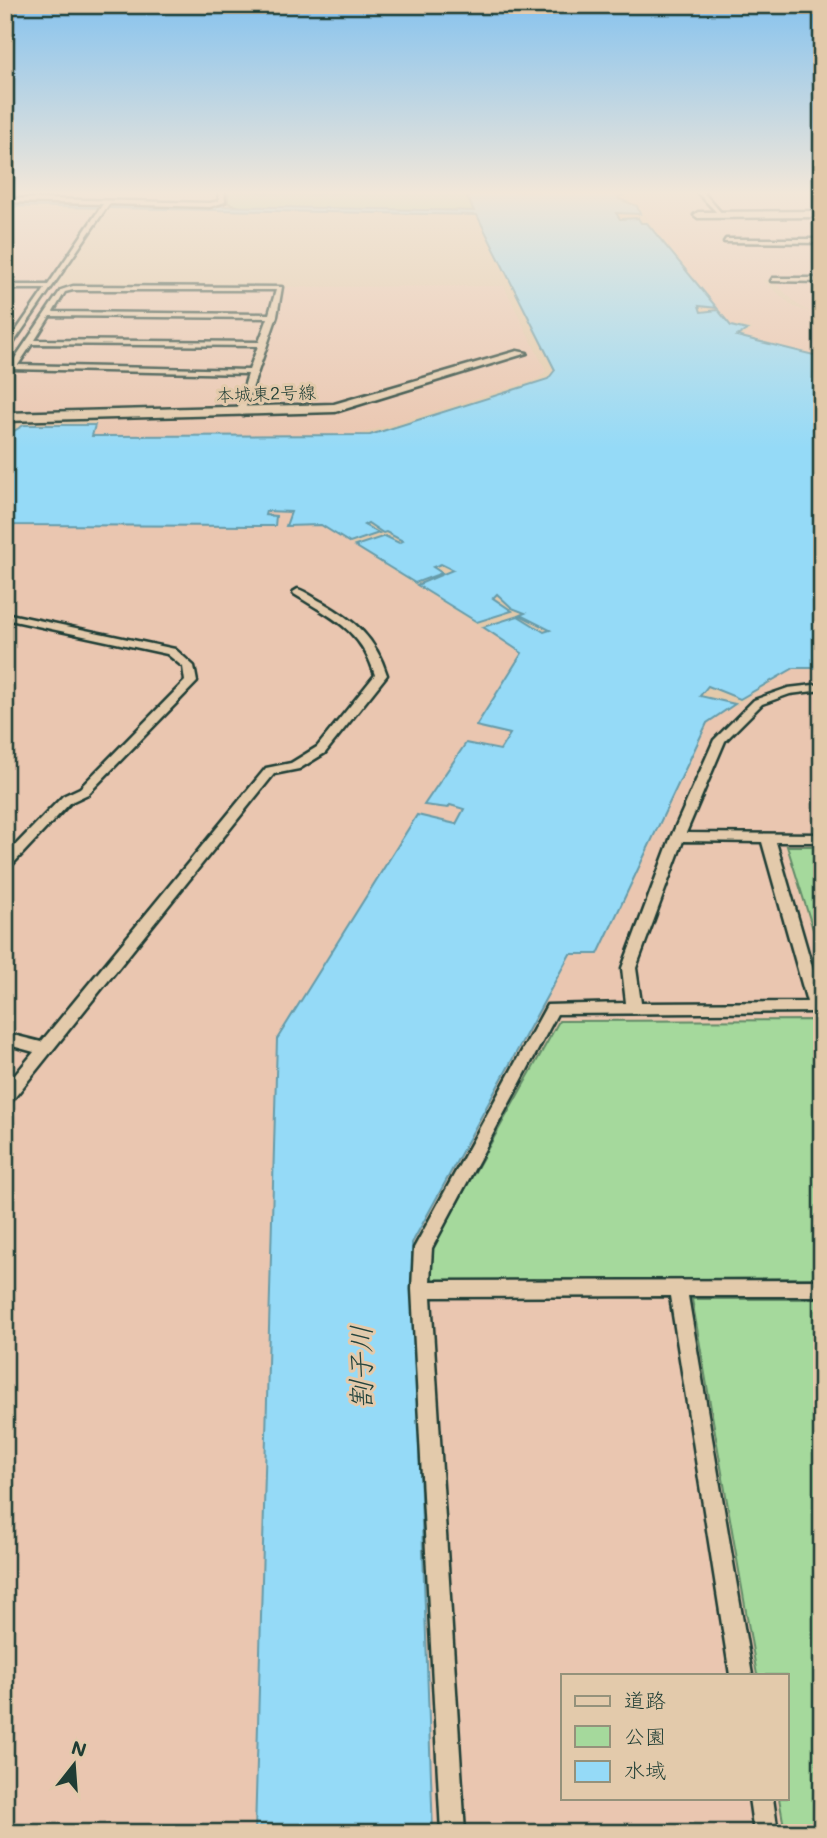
<svg xmlns="http://www.w3.org/2000/svg" width="827" height="1838" viewBox="0 0 827 1838" font-family="Mali,'Klee One',sans-serif">
  <rect width="100%" height="100%" fill="#e3caab"/>
  <filter id="ink" filterUnits="userSpaceOnUse"><feTurbulence type="fractalNoise" baseFrequency=".0143" numOctaves="2"/><feDisplacementMap in="SourceGraphic" scale="14" xChannelSelector="R" yChannelSelector="G"/><feConvolveMatrix kernelMatrix="1 2 1 2 8 2 1 2 1" color-interpolation-filters="sRGB"/></filter>
  <g filter="url(#ink)">
    <path fill="#eac6b0" fill-rule="evenodd" d="M5,191H210V204L5,199Z
      M623,191H693L711,210L696,212L706,227L701,217L822,216V238H718L721,243L822,242V278L762,280L794,307L812,313L798,305L774,282L822,281V356L743,336L753,329L739,326L751,324L732,326L653,227L640,207L632,202Z
      M709,191H822V211L734,212L722,209L705,192Z
      M5,210L92,213L44,288L282,290L287,287L504,286L546,371L538,379L360,434L92,436L101,411L5,414Z
      M265,511L291,512L287,526L321,525L522,653L477,726L510,734L500,750L432,804L465,809L456,824L417,815L277,1039L255,1833H5V525L274,526L265,515Z
      M794,668H822V1833H433L412,1243L570,954H598L708,723ZM563,1675H787V1798H563Z"/>
    <path fill="#a5d99c" stroke="#628b68" stroke-width="2" d="M228,191H464L474,211L240,207L228,203Z
      M787,846H822V958Z
      M822,1020V1278L431,1281L433,1247L559,1021Z
      M692,1299H822V1833H785L779,1798H787V1675H757Z"/>
    <path fill="#95daf7" stroke="#669ba9" stroke-width="2" d="M465,191H621L624,195L618,197L619,199L637,206L640,214L616,213L620,219L638,218L641,223H647L717,308L699,306L701,312L718,310L731,326L747,330L737,336L822,357V668H794L740,699L708,686L700,696L735,704L707,723L598,954H570L412,1243L433,1833H255L277,1039L417,815L456,824L464,809L450,805L448,808L424,805L466,743L500,750L510,734L476,726L522,653L483,627L518,616L544,632L550,630L520,615L525,613L512,608L497,594L493,598L512,611L477,622L417,585L453,570L441,564L433,567L442,573L415,583L355,546L385,536L399,543L403,541L386,532L383,533L368,523L364,525L379,533L350,543L321,525L286,526L291,512L266,511L265,515L276,516L275,526L5,525V441L14,431L24,425H95L92,436L370,435L548,379L555,370L477,215L5,206V202L474,211Z"/>
    <g fill="none" stroke-linecap="round" stroke-linejoin="round">
      <path stroke="#669ba9" stroke-width="2" d="M247,191L298,195
        M302,195L374,191"/>
      <g stroke="#1f3d34" stroke-width="5">
        <path id="street" d="M218,191H224L225,202L210,207L109,204L5,355V347L45,289H5V285H48L103,204L5,202V198L210,203L219,201Z
          M696,191H702L724,216H720Z
          M726,239H822V243L724,242Z
          M773,278H822V282L771,281Z
          M73,286L282,287L277,316L243,415L236,413L248,374L10,369L9,367L61,290ZM73,290H276L269,314L53,312L65,292ZM50,316L268,318L259,342L35,340ZM32,344L258,346L249,370L18,365Z
          M298,589C307,592 314,598 322,602C356,622 375,637 387,675L325,753L299,769L274,774L11,1102L5,1104V1087L34,1052L5,1044V1033L41,1042L266,768L291,763L317,747L375,675C361,629 332,618 294,594L293,592Z
          M5,613L175,649L194,666L197,682L88,794L71,802L10,867L5,868V856L63,796L80,788L185,681L183,667L167,654L5,619Z
          M822,684V690L790,694L762,704L725,741L686,833L822,834V842H776L822,1001V1012L557,1014L432,1248L430,1281L822,1280V1296H688L752,1675H730L670,1296L431,1297L465,1833H441L412,1289L414,1248L547,1005L626,1003L622,968L671,837L714,740L754,700L788,688ZM683,841L762,842L807,1002L641,1003L636,968Z
          M749,1798H773L778,1833H754Z"/>
      </g>
      <g stroke="#1f3d34" stroke-width="5">
        <path id="secondary" d="M822,211V217L698,218L694,215L698,212Z
          M517,351L527,353L335,412L5,421V413L334,404Z"/>
      </g>
      <use href="#street" fill="#e3caab" fill-rule="evenodd"/>
      <use href="#secondary" fill="#e3caab" fill-rule="evenodd"/>
    </g>
  </g>
  <linearGradient id="sky" x2="0" y2="1"><stop stop-color="#87c3ee"/><stop offset="0.43" stop-color="#f2e7d9"/><stop offset="1" stop-color="#f2e7d9" stop-opacity="0"/></linearGradient>
  <rect width="827" height="448" fill="url(#sky)"/>
  <g text-anchor="middle" dominant-baseline="central" stroke-width="6" stroke-linejoin="round" paint-order="stroke">
    <g font-size="18" fill="#1f3d34" stroke="#e3caab">
      <text transform="translate(266 393) rotate(-2)">本城東2号線</text>
    </g>
    <g font-size="28" font-style="italic" fill="#25453e" stroke="#e3caab">
      <text transform="translate(360 1367) rotate(-90)">割子川</text>
    </g>
  </g>
  <rect width="827" height="1838" fill="none" stroke="#e3caab" stroke-width="28"/>
  <rect x="14" y="14" width="799" height="1810" fill="none" stroke="#1f3d34" stroke-width="2.5" filter="url(#ink)"/>
  <rect x="561" y="1674" width="228" height="126" fill="#e3caab" stroke="#95927b" stroke-width="2"/>
  <rect x="575" y="1696" width="35" height="10" fill="#e3caab" stroke="#95927b" stroke-width="2"/>
  <text x="624" y="1708" font-size="21" fill="#1f3d34">道路</text>
  <rect x="575" y="1726" width="35" height="21" fill="#a5d99c" stroke="#95927b" stroke-width="2"/>
  <text x="624" y="1744" font-size="21" fill="#1f3d34">公園</text>
  <rect x="575" y="1761" width="35" height="21" fill="#95daf7" stroke="#95927b" stroke-width="2"/>
  <text x="624" y="1778" font-size="21" fill="#1f3d34">水域</text>
  <g transform="translate(74 1765) rotate(17)" stroke="#e3caab" stroke-width="5" paint-order="stroke">
  <path d="M0-5L12 26L0 18L-12 26Z" fill="#1f3d34"/>
  <text y="-10" font-size="19" font-weight="bold" text-anchor="middle" fill="#1f3d34">N</text>
  </g>
</svg>
